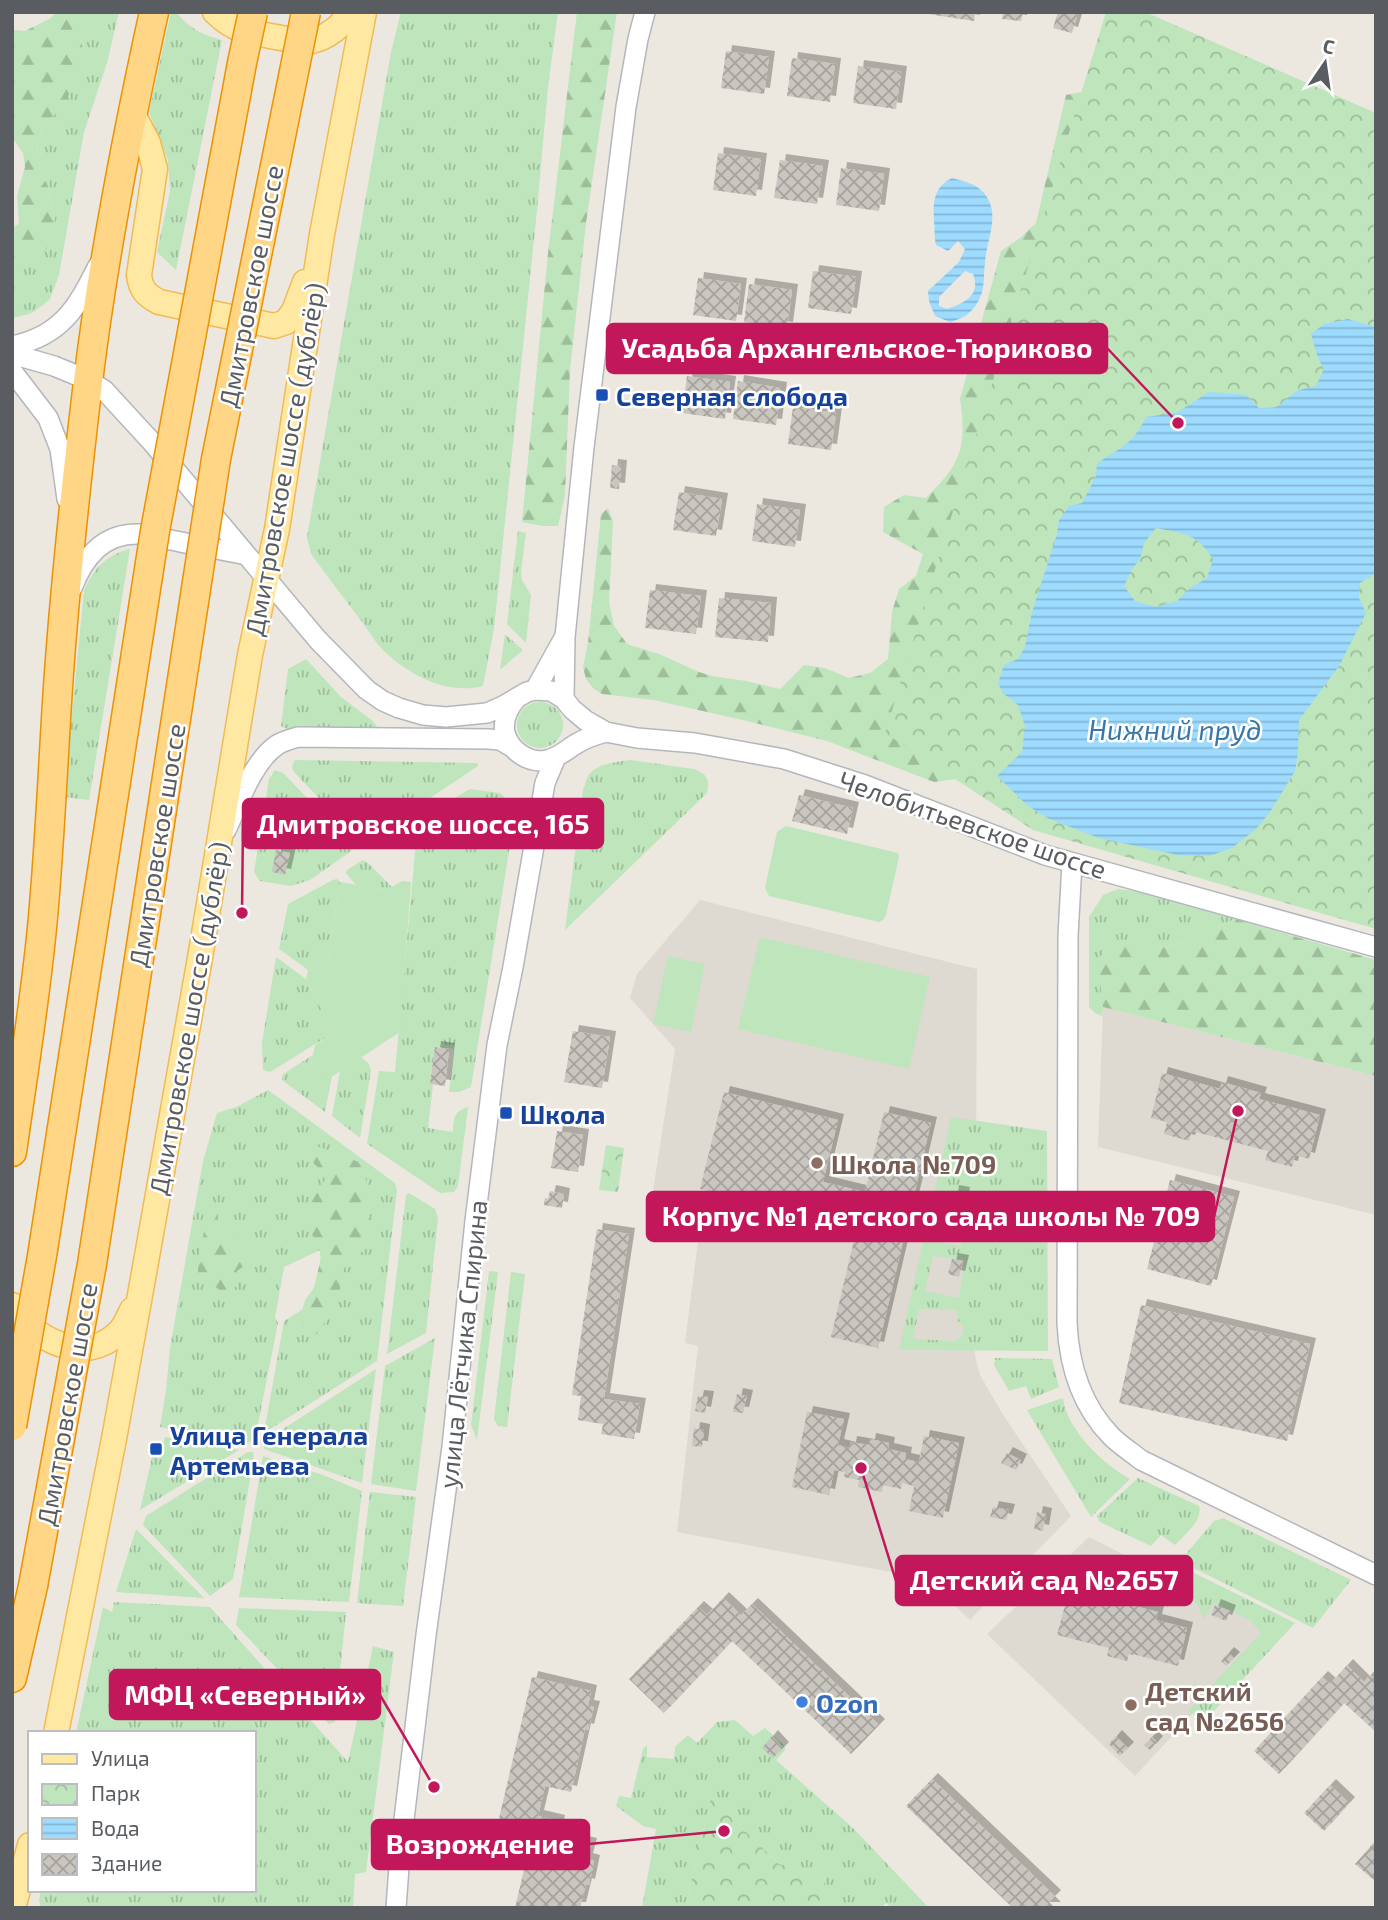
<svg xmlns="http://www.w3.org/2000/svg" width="1388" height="1920" viewBox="0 0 1388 1920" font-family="'Exo 2',sans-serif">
  <defs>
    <pattern id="grass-tufts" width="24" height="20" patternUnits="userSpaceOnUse" patternTransform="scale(1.75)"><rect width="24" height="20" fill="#bee5bb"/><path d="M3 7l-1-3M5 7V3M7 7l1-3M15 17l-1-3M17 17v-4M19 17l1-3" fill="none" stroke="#9dbd9b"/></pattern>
    <pattern id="forest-firs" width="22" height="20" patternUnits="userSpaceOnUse" patternTransform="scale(1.75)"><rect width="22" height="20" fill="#bee5bb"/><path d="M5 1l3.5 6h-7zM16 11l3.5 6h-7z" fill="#9dbd9b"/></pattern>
    <pattern id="park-crowns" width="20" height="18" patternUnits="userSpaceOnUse" patternTransform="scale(1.75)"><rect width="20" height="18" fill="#bee5bb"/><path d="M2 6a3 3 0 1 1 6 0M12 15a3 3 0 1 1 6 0" fill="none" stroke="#9dbd9b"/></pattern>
    <pattern id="water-rules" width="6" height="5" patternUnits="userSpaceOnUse" patternTransform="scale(1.75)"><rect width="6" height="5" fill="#9ddbff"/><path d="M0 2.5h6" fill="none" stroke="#83b5d2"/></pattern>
    <pattern id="building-cross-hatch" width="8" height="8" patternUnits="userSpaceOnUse" patternTransform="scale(1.75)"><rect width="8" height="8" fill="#c9c5bf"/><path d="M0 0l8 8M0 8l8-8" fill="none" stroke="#a6a39f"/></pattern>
    <filter id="shadow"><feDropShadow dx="6" dy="-6" stdDeviation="0" flood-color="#0004"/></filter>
  </defs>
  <rect width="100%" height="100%" fill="#ece8e0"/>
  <path fill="#dedad1" d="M700,900L977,969L975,1356L980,1375L1002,1413L1071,1516L970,1620L928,1579L677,1532L698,1346L685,1343L699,1233L650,1210L675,1049L630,998L637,974Z
    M1103,1007L1376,1076V1215L1098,1147Z
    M1089,1537L1271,1629L1135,1776L987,1634Z"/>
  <path fill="url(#grass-tufts)" fill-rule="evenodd" d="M87,12H119L107,63L84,132L59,275L50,299L42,306L30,314L12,318V266L55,219L48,187L40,171L37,157L38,142L42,127L62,107L83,51L81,37Z
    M171,12H176C189,28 202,35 222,40L176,270L157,252L170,191L168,160L149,112Z
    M401,12H558L548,87L537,210L494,629L483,686C448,695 411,676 386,653C377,645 370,633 363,623C345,600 328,577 311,554L307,537L391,52Z
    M518,531L526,533L521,572L522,580L531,595L526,643L507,624Z
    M130,549L89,800L64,797L84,590C96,567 104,556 130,549Z
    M505,634L523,650L500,670Z
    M306,659L341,697L373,721L379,730H290L281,726L288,669Z
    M517 725a23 23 0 1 1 46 0a23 23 0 1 1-46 0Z
    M295,760L478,763V766L364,842L359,840L293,771L292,766Z
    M630,760L694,769C707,774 710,779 707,793L565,930L583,790C585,785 587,777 590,773C600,763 617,762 630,760Z
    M275,770L283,773L353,845V849L350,852L310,880L291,886L260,881L254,872L269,779Z
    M470,789L500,793L516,808L471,1087L459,1092H449L454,1049L435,1047L430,1084L433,1085L428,1128L453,1132C454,1118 453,1112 468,1107L458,1186L454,1192L440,1193L367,1144L379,1071L395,1072L418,820Z
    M363,860L368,863L392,887L386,890L356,885L346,873L347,870Z
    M337,879L340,882L328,960L308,970L279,949L288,904L333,880Z
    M1118,889L1142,892L1235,919L1183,942L1148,951L1103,1007L1102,1016L1095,1013L1089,1007V917L1103,895Z
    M276,957L306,979L333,1033L270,1072L263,1070L262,1043Z
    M313,1055L307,1084L313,1089L332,1076L325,1112L282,1080L283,1074Z
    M361,1057L369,1064L371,1070L360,1138L332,1116L340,1071Z
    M268,1090L395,1183L397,1190L377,1361L264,1433L284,1321L303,1309C305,1301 310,1296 313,1289C319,1279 322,1262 320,1250L284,1267L275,1318L278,1323L255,1439L246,1444L160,1427L166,1390L170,1348L203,1161L217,1113L236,1107Z
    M951,1117L1047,1131L1048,1351L899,1350ZM953,1191L963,1193L961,1246L940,1242L948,1193ZM933,1256L965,1260L959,1298L925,1291ZM919,1309L957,1310L958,1321L963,1326L964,1333L955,1341L913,1339Z
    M409,1193L435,1209L438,1218L426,1333L387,1354L406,1195Z
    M489,1271L498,1272L477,1440L471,1425Z
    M511,1272L525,1274L507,1427L498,1426L494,1419Z
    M435,1338L416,1491L371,1484L385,1366Z
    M995,1358L1052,1359L1059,1387L1031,1399L1026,1386L1009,1391L994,1365Z
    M376,1369L362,1483L264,1449L266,1440Z
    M1063,1398C1066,1429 1104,1465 1130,1479L1091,1517L1027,1410Z
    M165,1437L239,1450L140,1510L152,1457L160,1458Z
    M248,1452H253L254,1456L233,1579L210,1596L143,1525L146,1516Z
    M263,1456L323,1475L362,1491L349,1602L239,1597Z
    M1138,1478L1199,1506C1203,1521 1185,1534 1175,1545L1161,1535L1151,1546L1100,1522L1097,1516Z
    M370,1492L416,1497L403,1606L357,1603Z
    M1223,1518L1351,1580L1313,1628L1180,1561L1214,1521Z
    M136,1529L204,1598L116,1592Z
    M1176,1564L1295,1623L1202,1724L1189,1710L1261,1633L1250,1620L1214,1603L1204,1619L1197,1604L1188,1598L1157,1590Z
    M114,1602L210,1607L348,1762L373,1646L394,1652L366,1872L355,1874L353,1908H41L39,1900L41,1890H254V1733H76L103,1607L112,1612Z
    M239,1608L346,1612L335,1722L329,1724L236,1625Z
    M735,1720L753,1736L765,1728L785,1746V1750L776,1760L854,1829L929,1908H892L886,1903L881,1908H819L826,1874L779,1864L711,1798L685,1908H642L656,1829L643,1826L616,1806L619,1796L631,1798L643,1749L647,1745V1757L674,1759L675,1747L688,1735L697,1743L717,1722Z"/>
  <path fill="url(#forest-firs)" d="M56,12H87L81,37L83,51L80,67L75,81L63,107L42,127L38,142L37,157L40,171L48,187L55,219L53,234L47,248L37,261L12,266V228L19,224L17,196L25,167L23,153L12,137V30L25,31L51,18Z
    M577,12H617L586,223L570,370L565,495L558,526H543L522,522L548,253Z
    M1087,91L987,775L934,782L827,741L747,721L654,700L602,694L593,688L586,679L583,667L588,643L601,514L608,508L613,521L609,602L614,626L627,644L659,654L699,672L712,676L746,681L780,689L804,665L825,668L849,678L870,673L888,659L892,612L899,589L916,576L923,554L883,532L884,507L904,495L926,498C961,463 967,448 960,399L1001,251L1020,238L1036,223L1066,95Z
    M1235,919L1376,960V1076L1103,1007L1097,959L1120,939L1148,951L1183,942Z
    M312,1144L361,1163L368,1187L369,1215L376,1228L377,1242L352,1258L344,1269L338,1297L328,1308L325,1322L317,1334L304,1328L301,1315L305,1300L314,1288L321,1258L319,1244L310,1232L309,1217L311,1203L327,1176L306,1156Z
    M209,1202L218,1212V1226C229,1236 242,1240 253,1250L248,1263L237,1271V1286L224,1293L198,1275V1260L204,1232L203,1209Z"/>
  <path fill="url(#park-crowns)" d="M1106,12H1145L1376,113V929L1033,830L885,733Z
    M606,1145L624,1148L618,1192L599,1190Z
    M711,1798L779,1864L826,1874L819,1908H685Z"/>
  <path fill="#bee5bb" d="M786,826L898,853L899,857L886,915L884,919L879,922L769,896L765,888L777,832Z
    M402,881L411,882L400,1032L313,1089L307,1084L315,1045L333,1033L306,979L308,970L328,960L340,882L386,890Z
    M760,937L930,977L909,1069L738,1029Z
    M668,956L705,964L691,1032L653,1024Z"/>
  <path fill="url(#water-rules)" fill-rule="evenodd" d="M952,178C967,182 981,185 988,199C999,219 986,242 985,263C983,278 986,290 976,305C969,315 961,319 950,322L935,316L929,301L928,291L959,262L965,249L958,241L948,251L936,245C934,237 935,230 934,222C933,204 933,187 952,178ZM965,271L973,274C981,295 965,303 947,309L939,306V297Z
    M1348,319L1376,327V555L1374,574L1360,583L1359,598L1366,613L1339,666L1299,720L1298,753L1295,771L1270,812L1257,828L1232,848L1209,856L1178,855L1099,838L1047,818L1028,806L997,776L1022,752L1025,726L1018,705L1003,693L998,683L1004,665L1018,659L1025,647L1032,612L1057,534L1059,520L1069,506L1082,503L1096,476L1097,464C1105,457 1113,454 1121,448C1132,441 1141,428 1146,417L1176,413L1209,392L1246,395L1259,408C1284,408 1276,406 1294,393C1299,389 1310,388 1316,386L1324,369L1318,358L1311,334L1324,324ZM1156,528C1185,534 1196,533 1213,559L1207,578L1189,589L1177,601L1156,607L1135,601L1124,586L1132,569L1140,559L1144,543Z"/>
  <path fill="url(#building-cross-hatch)" filter="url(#shadow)" d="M928,12H975L974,21L928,14Z
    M1003,12H1023L1021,21L1002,19Z
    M1058,12L1078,13L1072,33L1053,28Z
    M726,51L769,57L764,94L721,88Z
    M792,58L835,64L830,102L787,96Z
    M858,66L901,72L896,109L853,103Z
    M718,153L761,159L756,196L713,190Z
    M780,160L823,166L817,204L774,198Z
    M841,168L884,174L879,211L836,205Z
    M813,271L856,277L851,314L808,308Z
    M698,278L741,284L736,321L693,315Z
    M749,284L792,290L787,328L744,322Z
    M687,376L730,382L725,419L682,413Z
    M738,381L781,388L776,425L733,419Z
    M793,407L836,413L831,450L788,444Z
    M612,465L621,466L619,489L610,488Z
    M679,492L722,499L716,536L673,530Z
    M757,504L800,510L795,547L752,541Z
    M650,590L701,596L696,634L645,628Z
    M719,598L771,603L768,642L715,637Z
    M799,795L853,808L847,834L792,821Z
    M276,850L290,853L285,875L272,872Z
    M573,1031L610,1037L602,1088L564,1082Z
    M435,1047L449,1049L445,1086L430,1084Z
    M1162,1073L1220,1089L1222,1082L1261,1093L1259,1099L1320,1115L1309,1159L1295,1155L1292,1167L1265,1160L1268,1151L1192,1131L1189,1141L1164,1134L1167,1122L1151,1118Z
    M724,1092L838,1120L823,1182L865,1192L884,1112L931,1123L878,1348L831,1337L862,1207L819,1197L815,1217L700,1189Z
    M557,1131L583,1135L578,1172L551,1168Z
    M1170,1180L1234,1197L1211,1286L1147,1269Z
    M550,1191L564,1194L562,1208L544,1205L545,1198L548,1199Z
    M953,1191L964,1193L961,1209L951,1207Z
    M597,1229L629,1234L604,1399L640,1404L634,1439L601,1434L603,1424L578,1420L581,1396L572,1395Z
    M952,1259L963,1261L959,1277L948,1274Z
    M1141,1305L1310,1344L1287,1441L1119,1403Z
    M737,1394L747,1396L743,1413L733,1412Z
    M698,1396L708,1397L705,1413L695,1411Z
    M807,1412L844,1419L838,1445L850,1448L851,1442L869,1445L870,1439L889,1443L888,1449L906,1453L905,1459L919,1462L924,1436L959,1443L943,1518L909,1511L914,1486L902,1483L901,1489L883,1485L882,1492L858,1487L859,1480L844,1477L845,1472L834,1470L829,1495L792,1487Z
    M694,1428L704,1430L702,1447L692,1446Z
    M1007,1453L1021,1460L1016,1470L1001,1463Z
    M993,1507L1009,1510L1006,1520L990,1517Z
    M1037,1512L1046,1514L1043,1531L1034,1529Z
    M723,1598L741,1615L752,1604L879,1725L851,1754L732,1641L664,1713L629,1679L698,1607L707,1615Z
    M1067,1598L1103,1607L1105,1598L1158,1612L1156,1620L1187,1628L1178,1666L1129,1653L1127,1661L1107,1656L1109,1648L1057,1635Z
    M1215,1605L1230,1611L1226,1621L1211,1615Z
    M1228,1653L1234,1658L1226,1666L1221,1661Z
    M1347,1665L1364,1682L1370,1675L1376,1680V1732L1344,1703L1279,1774L1254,1751L1322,1677L1330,1684Z
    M532,1677L591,1691L588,1706L594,1707L588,1730L585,1729L571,1792L545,1786L538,1816L559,1821L556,1836L591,1844L587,1859L594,1861L589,1885L586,1884L580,1908H515L533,1831L498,1823Z
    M772,1736L783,1748L773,1758L762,1748Z
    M1116,1736L1128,1748L1120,1756L1109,1744Z
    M1152,1737L1157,1742L1150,1750L1144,1745Z
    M932,1779L1055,1896L1049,1902L1055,1908H1013L906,1806Z
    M1330,1785L1349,1803L1324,1831L1304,1813Z
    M1376,1840V1882L1355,1864Z"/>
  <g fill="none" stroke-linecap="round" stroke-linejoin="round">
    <g stroke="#b3b7bb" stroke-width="22">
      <path id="minor" d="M12,346C61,336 77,308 98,266
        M12,354L54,366L88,380L104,390L150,440L318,640L367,690L383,701L399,708L423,715L446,717L487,713L503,706L527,692L535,690L551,691L564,699L572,709L585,720L606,732L637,738L695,743L784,759L865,785L1045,855L1376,947
        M12,371L48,418L60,449L67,499
        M72,588C84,557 103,533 139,534C151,535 164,539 176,541C199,546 223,550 246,555
        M535,690L564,638
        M517,698C508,708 502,719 505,733C510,751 529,764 547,760C558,758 566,750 576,744C585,738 595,735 606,732
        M564,699L565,637L584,447L626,107L638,39L645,12
        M226,830C238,805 253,761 277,745C283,741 291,739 298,737L488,739L500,740L512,747
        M1072,863L1068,936L1067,1323C1069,1366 1081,1405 1111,1436C1120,1445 1131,1452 1141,1460L1376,1575
        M396,1908L400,1853L426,1635L452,1447L475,1221L497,1045L513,967L545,783L556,757"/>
    </g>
    <g stroke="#f2ba53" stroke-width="27">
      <path id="major" d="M215,12C223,20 232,26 242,30C254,33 302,43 312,41C328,37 342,26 350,12
        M132,112L148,143L155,169L139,275C141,290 146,295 159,302L274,326L286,322L294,311L305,282
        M12,1305C31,1339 85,1366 118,1333C125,1327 128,1318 132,1310
        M56,1733L114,1439L144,1273L200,958L250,655L277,529L322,234L364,12
        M13,1908L30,1845"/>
    </g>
    <g stroke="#ec9100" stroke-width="31">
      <path id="highway" d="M12,1152C23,1074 36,996 43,917C50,840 53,763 58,687C65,585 76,483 88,382C103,257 127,135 154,12
        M12,1678L33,1586"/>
    </g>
    <use href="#minor" stroke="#fff" stroke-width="19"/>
    <use href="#major" stroke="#ffe9a2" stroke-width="24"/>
    <use href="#highway" stroke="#fed685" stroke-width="28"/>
    <g stroke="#ec9100" stroke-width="31" stroke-linecap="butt">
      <path id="highway-bridge" d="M12,1426L42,1256L155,531L242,63L253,12
        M33,1586L92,1264L216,459L306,12"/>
    </g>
    <use href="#highway-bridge" stroke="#fed685" stroke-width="28"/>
  </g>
  <g fill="#1a4fb4" stroke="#fff" stroke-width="2.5">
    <rect x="595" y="388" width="14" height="14" rx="3.5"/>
    <rect x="499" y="1106" width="14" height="14" rx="3.5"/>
    <rect x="149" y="1442" width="14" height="14" rx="3.5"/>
  </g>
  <g fill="#8d6e63" stroke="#fff" stroke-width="2.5">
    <circle cx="817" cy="1163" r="7"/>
    <circle cx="1131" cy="1705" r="7"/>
  </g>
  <circle fill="#3f7fe0" stroke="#fff" stroke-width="2.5" cx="802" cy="1702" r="7"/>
  <g text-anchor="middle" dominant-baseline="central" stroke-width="5" stroke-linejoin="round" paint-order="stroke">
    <g font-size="26" fill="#595d61" stroke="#fff">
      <text transform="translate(250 286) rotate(-79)">Дмитровское шоссе</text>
      <text transform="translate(284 459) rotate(-80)">Дмитровское шоссе (дублёр)</text>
      <text transform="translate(973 824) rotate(19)">Челобитьевское шоссе</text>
      <text transform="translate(156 845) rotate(-81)">Дмитровское шоссе</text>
      <text transform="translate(188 1018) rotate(-80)">Дмитровское шоссе (дублёр)</text>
      <text transform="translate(462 1344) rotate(-84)">улица Лётчика Спирина</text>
      <text transform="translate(66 1404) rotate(-80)">Дмитровское шоссе</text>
    </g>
    <g font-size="26" font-weight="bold" fill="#164399" stroke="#fff" text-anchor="start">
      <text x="616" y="395">Северная слобода</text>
      <text x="520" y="1113">Школа</text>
      <text x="170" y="1434">Улица Генерала<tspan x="170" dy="30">Артемьева</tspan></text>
    </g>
    <g font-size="26" font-weight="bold" fill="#785e54" stroke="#fff" text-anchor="start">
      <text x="831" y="1163">Школа №709</text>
      <text x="1145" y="1690">Детский<tspan x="1145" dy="30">сад №2656</tspan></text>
    </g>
    <g font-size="26" font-weight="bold" fill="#366cbe" stroke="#fff" text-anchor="start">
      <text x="816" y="1702">Ozon</text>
    </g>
    <g font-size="28" font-style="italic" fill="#3877a8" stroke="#fff">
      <text x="1175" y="729">Нижний пруд</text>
    </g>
  </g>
  <path fill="none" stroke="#c2185b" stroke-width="2.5" d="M1178 423L1107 348M242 913L243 824M1238 1111L1214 1217M861 1468L896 1581M434 1787L380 1695M724 1831L589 1844"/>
  <g fill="#c2185b" stroke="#fff" stroke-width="2.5">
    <circle cx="1178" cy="423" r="7"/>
    <circle cx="242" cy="913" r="7"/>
    <circle cx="1238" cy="1111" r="7"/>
    <circle cx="861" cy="1468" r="7"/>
    <circle cx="434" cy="1787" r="7"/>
    <circle cx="724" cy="1831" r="7"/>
  </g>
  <g fill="#c2185b" stroke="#c2185b" stroke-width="2.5">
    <rect x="607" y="324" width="500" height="49" rx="7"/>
    <rect x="243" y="799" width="360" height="49" rx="7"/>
    <rect x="647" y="1192" width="567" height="49" rx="7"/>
    <rect x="896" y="1556" width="296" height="49" rx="7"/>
    <rect x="110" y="1670" width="270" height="49" rx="7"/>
    <rect x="372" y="1820" width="217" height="49" rx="7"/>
  </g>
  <g font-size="28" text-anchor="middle" font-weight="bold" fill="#fff">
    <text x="857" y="358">Усадьба Архангельское-Тюриково</text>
    <text x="423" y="834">Дмитровское шоссе, 165</text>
    <text x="931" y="1226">Корпус №1 детского сада школы № 709</text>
    <text x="1044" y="1590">Детский сад №2657</text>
    <text x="245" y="1705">МФЦ «Северный»</text>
    <text x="480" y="1854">Возрождение</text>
  </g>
  <rect width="1388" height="1920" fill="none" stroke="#595d61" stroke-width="28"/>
  <rect x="28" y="1731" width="228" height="161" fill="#ffffff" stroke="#bdbec0" stroke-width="2"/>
  <rect x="42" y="1754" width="35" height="10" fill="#ffe9a2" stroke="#bdbec0" stroke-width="2"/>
  <text x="91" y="1766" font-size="21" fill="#595d61">Улица</text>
  <rect x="42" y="1784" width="35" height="21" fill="url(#park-crowns)" stroke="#bdbec0" stroke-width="2"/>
  <text x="91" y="1801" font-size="21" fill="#595d61">Парк</text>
  <rect x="42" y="1818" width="35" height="21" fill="url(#water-rules)" stroke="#bdbec0" stroke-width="2"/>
  <text x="91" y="1836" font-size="21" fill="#595d61">Вода</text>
  <rect x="42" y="1854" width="35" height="21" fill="url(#building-cross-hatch)" stroke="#bdbec0" stroke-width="2"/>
  <text x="91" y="1871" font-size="21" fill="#595d61">Здание</text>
  <g transform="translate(1325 63) rotate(13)" stroke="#ffffff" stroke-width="5" paint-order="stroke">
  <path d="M0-5L12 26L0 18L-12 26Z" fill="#595d61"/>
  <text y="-10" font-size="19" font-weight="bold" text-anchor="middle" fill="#595d61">С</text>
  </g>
</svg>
